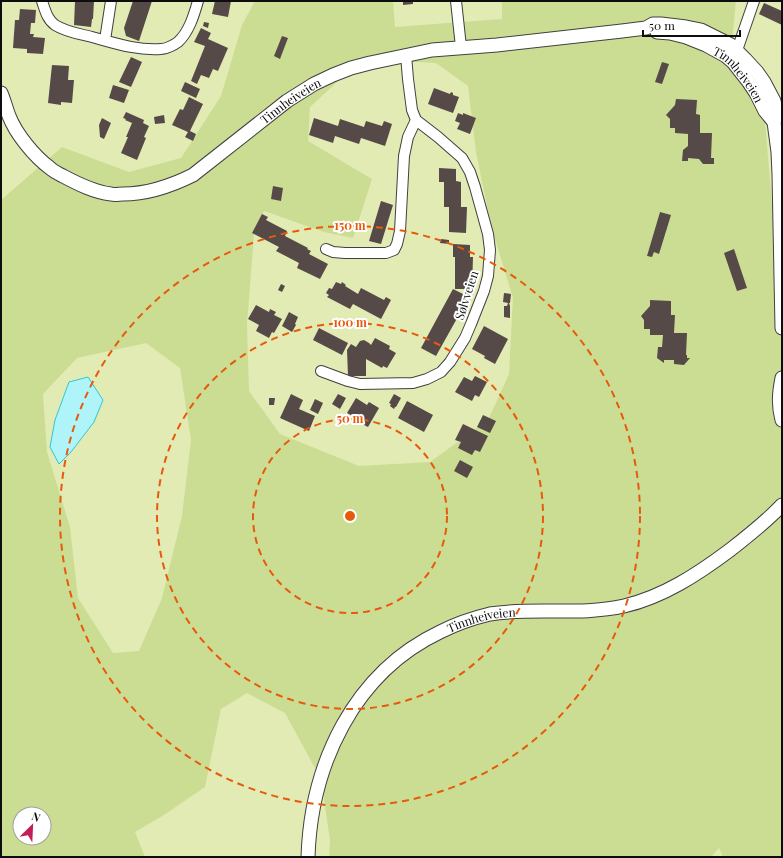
<svg xmlns="http://www.w3.org/2000/svg" width="783" height="858" viewBox="0 0 783 858" font-family="'Playfair Display',serif">
  <rect width="100%" height="100%" fill="#fff6ed"/>
  <path fill="#e2ebb4" fill-rule="evenodd" d="M1,1H782V857H1ZM20,814H44V838H20Z"/>
  <path fill="#cbdd93" fill-rule="evenodd" d="M255,1H393L395,27L502,19V1H736L732,41L763,97L782,324V857H723L719,848L711,857H329L330,840L321,779L285,713L247,693L221,709L205,787L164,815L135,832L145,857H1V200L62,147L129,172L181,158L221,96L242,25ZM397,61L436,63L468,86L476,152L491,226L513,298L509,374L488,420L430,462L359,466L280,434L249,391L247,325L254,234L264,211L324,232L353,238L372,179L308,141L310,107L348,72ZM146,343L180,368L191,440L182,516L162,598L139,651L113,653L78,598L70,527L47,452L43,394L77,358ZM20,814H44V838H20Z"/>
  <path fill="#aff4f9" stroke="#32c6d4" d="M88,377L103,400L94,422L71,452L59,464L50,447L55,420L69,382Z"/>
  <path fill="#564a49" d="M75,1H94L93,19H92L91,27L74,25Z
    M133,1H152L139,41L126,36L124,28Z
    M215,1H231L228,17L212,14Z
    M403,1H413V4L403,5Z
    M764,3L782,11V25L759,14Z
    M20,9L36,10L35,23H31L30,34H34L33,37L45,38L43,54L27,53V49L13,48L15,20H19Z
    M204,22L209,23L208,28L203,26Z
    M201,28L211,33L208,39L228,48L218,71L213,69L209,78L201,75L197,84L191,81L205,46L194,42Z
    M282,36L288,38L280,59L274,56Z
    M131,57L142,62L131,87L119,82Z
    M662,62L669,64L662,84L655,82Z
    M52,65L69,66L68,80H74L72,103L61,102V105L48,103Z
    M185,82L200,89L196,98L181,91Z
    M113,85L129,90L124,103L109,98Z
    M434,88L450,94L451,92L453,93V95L459,97L453,113L428,104Z
    M189,97L203,104L190,131L196,134L193,141L185,137L188,132L172,125L180,109L183,110Z
    M676,99L697,100L696,114L700,115V133H712L711,158H714V164H703L699,159L688,158V161H682L683,150L688,146V134L675,133V128H670V119L666,115L675,105Z
    M126,112L144,120L143,123L149,126L144,137L146,138L137,160L121,153L128,137H126L132,123L125,120L126,119L123,118Z
    M458,113L463,115V113L476,118L470,134L457,129L460,123L455,121Z
    M164,115L165,123L155,124L154,117Z
    M102,118L111,123L104,139L100,137L99,125Z
    M314,118L338,126L340,119L364,127L366,121L382,126L384,121L392,124L385,146L361,138L359,144L335,136L333,143L309,135Z
    M439,168L456,169V181L461,182V207H467L466,233L449,232V207H444V182H439Z
    M273,186L283,188L281,201L271,199Z
    M381,201L393,205L381,244L369,241Z
    M660,212L671,215L659,254L654,252L652,257L647,256Z
    M262,214L268,217L266,220L287,231L285,236L308,248L307,249L311,251L309,254L328,264L320,279L297,268L299,263L276,251L279,247L252,233Z
    M441,239L449,240V244L440,243Z
    M453,244L470,245V257H473L472,289H455V257H453Z
    M734,249L747,288L737,291L724,253Z
    M336,282L341,284L342,282L346,285L345,286L358,294L361,288L384,300L386,297L391,300L381,319L353,304L350,309L327,297L329,295L326,293L329,288L332,289Z
    M281,284L285,286L282,292L278,290Z
    M453,289L469,297L436,356L421,348Z
    M504,293L511,294L510,303H509L510,306V318L504,317V306H507L508,303L503,302Z
    M650,300L671,301V315H675L674,333H687L686,355H687V358H690L684,365L674,364V360H664V363L657,358L658,347H662L663,335H650V329H644V320L641,316L650,306Z
    M256,305L269,312L270,309L276,312L274,315L282,319L274,333L272,332L269,338L256,331L259,325L248,319Z
    M289,312L298,317L295,324L296,325L292,332L282,326Z
    M484,326L508,339L495,364L484,358L485,356L472,349Z
    M319,328L348,343L342,355L313,340Z
    M375,338L390,346L389,349L396,353L387,368L383,366L382,368L366,359V376H348L347,350L351,344L356,347L360,341L364,340L369,343L371,345Z
    M475,376L487,382L479,397L475,395L472,401L455,392L464,377L472,381Z
    M291,394L303,400L299,409L315,416L309,431L280,418Z
    M338,394L346,398L340,409L332,404Z
    M394,394L401,398L396,407H395L394,409L390,406L391,404L389,403Z
    M269,398H275L274,405H269Z
    M356,398L367,405L369,402L379,408L368,427L360,423L361,421L347,413Z
    M315,399L323,403L318,414L310,410Z
    M407,401L433,415L424,432L398,418Z
    M483,415L496,421L490,433L477,427Z
    M463,424L488,436L480,452L475,450L472,455L458,448L461,442L455,440Z
    M460,460L473,467L467,478L454,471Z"/>
  <g fill="none" stroke-linecap="round" stroke-linejoin="round">
    <g stroke="#404040" stroke-width="12">
      <path id="minor" d="M42,1C45,10 47,19 55,25C66,32 80,34 92,37C114,43 138,51 161,49C166,49 174,45 178,42C189,32 194,15 198,1
        M456,1L461,47
        M105,40L111,1
        M735,56L754,1
        M326,249L333,252L345,253H386L394,250L397,244L400,231L404,156L408,137L416,120
        M321,371L348,381L360,384L413,383L427,379L441,372L450,362L465,338L471,324L484,291L488,276L490,250L488,234L475,187L470,172L462,158L438,137L416,120L412,110L408,79L406,55"/>
    </g>
    <g stroke="#404040" stroke-width="15">
      <g id="tertiary">
        <path id="s1" d="M657,32L670,33L686,37L706,45L726,56L733,62L748,81L756,93L765,111L774,122"/>
        <path id="s2" d="M1,93C4,100 6,108 9,116C16,134 34,156 50,168C53,171 59,174 63,176C78,184 94,192 111,194C115,195 119,194 123,194C148,194 171,186 193,175L287,101L314,84L333,75L351,68L370,63L432,50L497,45L622,31L646,28L653,24H661L686,27L701,30L731,45L745,59L757,72L764,82L774,101L777,113L774,122L778,152L779,174L782,328"/>
        <path d="M782,378C779,393 778,405 782,420"/>
        <path id="s3" d="M308,857C311,764 354,673 440,632C456,624 473,618 490,614C534,607 580,616 624,606C663,597 698,574 730,550C748,536 766,522 782,505"/>
      </g>
    </g>
    <use href="#minor" stroke="#fff" stroke-width="10"/>
    <use href="#tertiary" stroke="#fff" stroke-width="13"/>
  </g>
  <g fill="none" stroke="#e8590c" stroke-width="2" stroke-dasharray="7 5">
    <circle cx="350" cy="516" r="97"/>
    <circle cx="350" cy="516" r="193"/>
    <circle cx="350" cy="516" r="290"/>
  </g>
  <g text-anchor="middle" dominant-baseline="central" stroke-width="4" stroke-linejoin="round" paint-order="stroke">
    <g font-size="12" fill="#0d0d0d" stroke="#fff">
      <text stroke="none"><textPath href="#s1" startOffset="96">Tinnheiveien</textPath></text>
      <text stroke="none"><textPath href="#s2" startOffset="366">Tinnheiveien</textPath></text>
      <text transform="translate(466 295) rotate(-72)">Sølvveien</text>
      <text stroke="none"><textPath href="#s3" startOffset="318">Tinnheiveien</textPath></text>
    </g>
  </g>
  <circle cx="350" cy="516" r="6" fill="#e8590c" stroke="#fff" stroke-width="2"/>
  <g font-size="12" text-anchor="middle" font-weight="bold" fill="#e8590c" stroke="#fff" stroke-width="4" stroke-linejoin="round" paint-order="stroke">
    <text x="350" y="230">150 m</text>
    <text x="350" y="327">100 m</text>
    <text x="350" y="423">50 m</text>
  </g>
  <rect width="783" height="858" fill="none" stroke="#0d0d0d" stroke-width="4"/>
  <g transform="translate(32 826) rotate(24)"><circle r="19" fill="#ffffff" stroke="#9e9e9e"/>
  <path d="M0-3L7 15L0 10L-7 15Z" fill="#c41e59"/>
  <text y="-6" font-size="11" font-weight="bold" text-anchor="middle" fill="#0d0d0d">N</text>
  </g>
  <path d="M643 30v6h97v-6" fill="none" stroke="#0d0d0d" stroke-width="2"/>
  <text x="649" y="30" font-size="12" fill="#0d0d0d" stroke="#ffffff" stroke-width="3" paint-order="stroke">50 m</text>
</svg>
